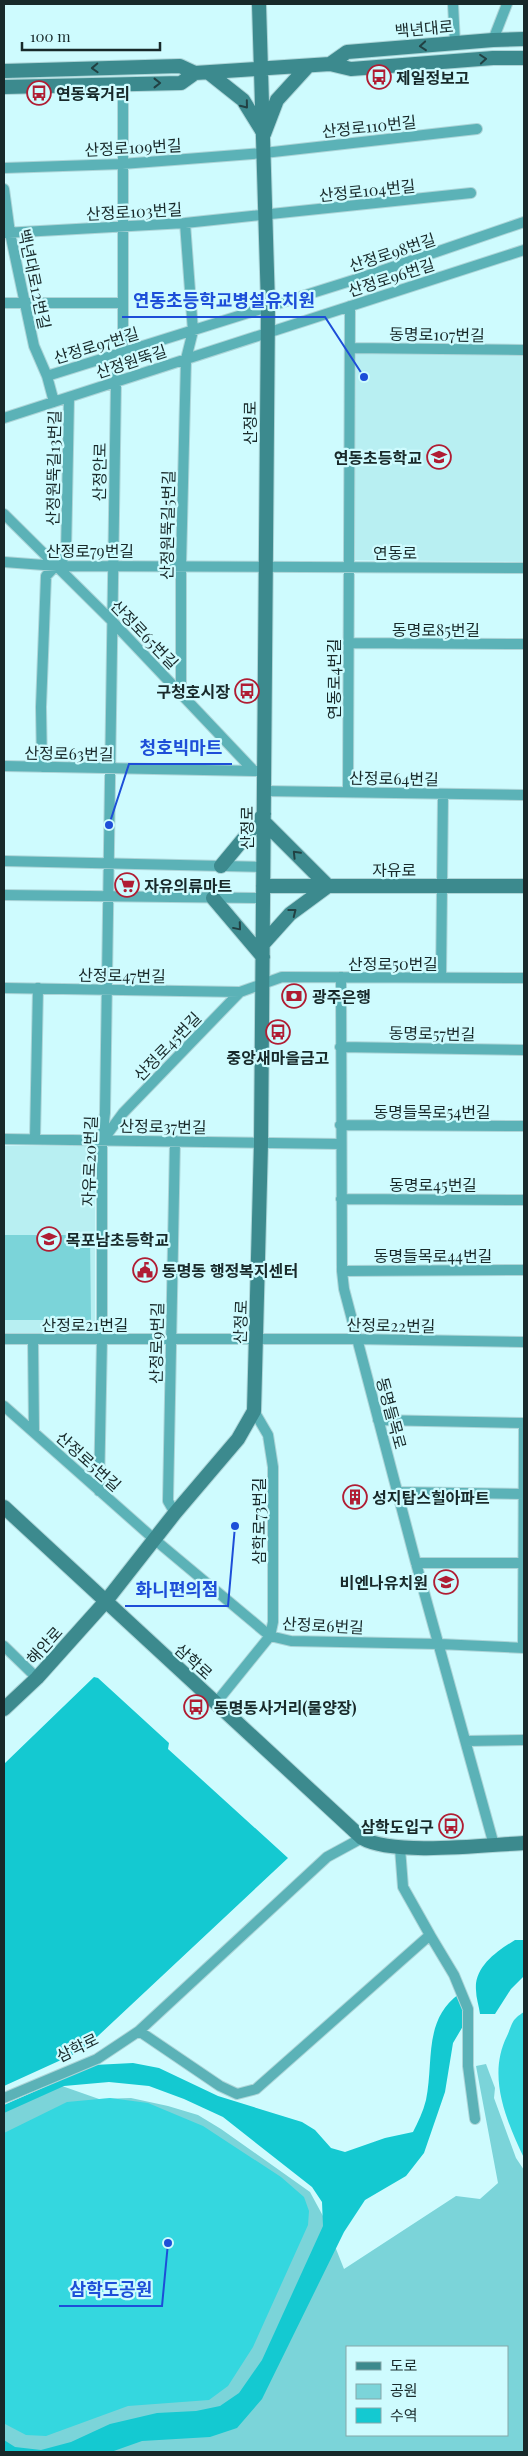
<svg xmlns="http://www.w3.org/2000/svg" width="528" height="2456" viewBox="0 0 528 2456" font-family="'Playfair Display','Noto Sans KR',serif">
  <rect width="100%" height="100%" fill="#cefbfe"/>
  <path fill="#b8eff2" d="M356,352L524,354V562L353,560Z
    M4,1146H90L95,1153V1324L87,1332L4,1334Z"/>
  <path fill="#7bd4d9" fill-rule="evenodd" d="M4,1235H90L91,1320H4Z
    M486,2064L495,2088L494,2098L516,2158L524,2170V2452H4V2112L62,2086L99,2099L131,2098L168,2106L198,2115L221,2129L310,2192L323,2216L344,2269L456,2196L480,2199L498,2183L476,2066ZM347,2347H507V2435H347Z"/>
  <path fill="#34d7df" d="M524,2012V2158C506,2120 487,2076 507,2036C513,2023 511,2020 524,2012Z
    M110,2098L148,2103L203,2126L281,2177L304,2197L309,2211L308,2225L253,2347L228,2386L209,2400L128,2406L46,2436L26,2435L5,2424L4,2421V2133L67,2102Z"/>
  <path fill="#14c9d1" d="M94,1677L98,1678L169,1743L168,1749L288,1858L83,2050L4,2086V1764Z
    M515,1940H524V1976L511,1989L495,2014H480C479,2006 476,1998 476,1990C474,1967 497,1951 515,1940Z
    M459,1994L466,2006V2021L453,2043L445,2092L424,2153L406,2176L365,2200L344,2232L262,2399L237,2428L210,2437L142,2441L111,2452H4V2440L15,2447L41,2450L71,2442L110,2424L157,2413L196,2411L220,2406L239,2393L262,2360L323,2226L322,2202L312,2187L223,2117L184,2099L149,2086L109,2082L64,2086L4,2113V2105L94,2065L133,2063L159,2068L218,2096L302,2122L315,2130L331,2148L345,2152L385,2138L413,2132C418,2122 423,2112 426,2100C434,2062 423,2020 459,1994Z"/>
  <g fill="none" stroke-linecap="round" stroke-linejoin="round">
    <g stroke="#add5d8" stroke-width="12">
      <path id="street" d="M453,4L455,43
        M493,40L507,4
        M4,168L122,164L264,153L477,129
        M4,189L10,233L34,346L47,376L54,402
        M4,233L185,223L471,193
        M4,303H123
        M350,348L524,350
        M47,376L360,278L524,222
        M4,418L524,250
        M4,514L111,620L254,771H264
        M4,562L57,566L524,568
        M348,643L524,644
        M181,692V565L186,359L193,331L185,223
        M4,766L254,771
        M42,767L41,707L46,576L66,555L69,397
        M264,791L524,795
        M348,792L350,306
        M4,861L263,867
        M4,895L263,898
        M341,977L342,1271L344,1289L416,1563L494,1845
        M441,978L443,794
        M4,988L240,992
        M340,1047L524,1050
        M340,1125L524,1126
        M4,1139L341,1144
        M35,1139L38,988
        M103,1140L123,1113L240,992L282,977L524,978
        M175,1141L168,1501L175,1513
        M341,1199L524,1200
        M342,1271L524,1270
        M4,1339H356L524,1342
        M33,1339L34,1432
        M4,1406L154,1539L270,1636L291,1641L439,1644L524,1648
        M378,1420L524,1423
        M99,1491L102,1338V1140L105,1113L116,381L123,340V83
        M398,1492L524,1494
        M416,1563H523
        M4,1646L37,1678
        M523,1648L524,1425
        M215,1704L270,1636L273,1622V1467L268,1435L254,1411
        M466,1741L524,1740
        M430,1935L454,1975L468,2009V2066L475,2119
        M139,2031L220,2086L237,2094L256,2089L430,1935L403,1887L400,1848
        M4,2098L97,2059L139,2031L327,1857L362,1838"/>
    </g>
    <g stroke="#add5d8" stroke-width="16">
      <path id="secondary" d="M330,64L347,52L493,40L524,39
        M4,71L180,66L195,73L330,64L351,69L493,58H524
        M209,73L243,100L264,134L277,100L308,66
        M4,87L181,83L195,73
        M221,866L264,814
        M263,886H524
        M213,898L263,957
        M263,944L290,914L328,886L264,822
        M4,1507L362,1838C393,1856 485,1845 524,1843
        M4,1709L37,1678L106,1601L175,1513L238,1439L254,1411L261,1143L268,305L259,4"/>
    </g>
    <use href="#street" stroke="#5bb2b7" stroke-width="10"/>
    <use href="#secondary" stroke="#3c8a8e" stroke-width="14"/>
  </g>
  <defs><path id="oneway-chevron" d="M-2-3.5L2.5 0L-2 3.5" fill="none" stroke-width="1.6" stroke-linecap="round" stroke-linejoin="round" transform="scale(1.25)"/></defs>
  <g stroke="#214143">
    <use href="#oneway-chevron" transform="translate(423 46) rotate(175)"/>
    <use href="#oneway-chevron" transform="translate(483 59) rotate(-5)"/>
    <use href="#oneway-chevron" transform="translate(95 68) rotate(178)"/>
    <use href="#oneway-chevron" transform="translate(157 83)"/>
    <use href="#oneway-chevron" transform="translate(245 105) rotate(51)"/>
    <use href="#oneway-chevron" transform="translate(296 854) rotate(-134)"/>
    <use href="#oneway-chevron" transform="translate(293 912) rotate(-38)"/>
    <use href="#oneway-chevron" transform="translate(238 927) rotate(50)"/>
  </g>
  <defs>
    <g id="bus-ring" transform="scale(1.25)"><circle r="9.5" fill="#cefbfe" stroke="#b01d33" stroke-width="1.5"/><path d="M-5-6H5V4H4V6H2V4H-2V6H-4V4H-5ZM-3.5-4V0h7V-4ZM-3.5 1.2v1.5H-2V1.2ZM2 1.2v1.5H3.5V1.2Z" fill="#b01d33"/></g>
    <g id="school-ring" transform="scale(1.25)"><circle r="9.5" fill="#cefbfe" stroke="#b01d33" stroke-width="1.5"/><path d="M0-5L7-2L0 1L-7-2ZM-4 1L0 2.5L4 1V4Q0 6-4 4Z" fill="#b01d33"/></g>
    <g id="supermarket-ring" transform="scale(1.25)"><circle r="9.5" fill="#cefbfe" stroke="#b01d33" stroke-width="1.5"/><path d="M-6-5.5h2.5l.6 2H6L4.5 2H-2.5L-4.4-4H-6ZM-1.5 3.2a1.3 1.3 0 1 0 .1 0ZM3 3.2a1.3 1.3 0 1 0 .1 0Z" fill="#b01d33"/></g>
    <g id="bank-ring" transform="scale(1.25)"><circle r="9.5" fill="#cefbfe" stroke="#b01d33" stroke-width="1.5"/><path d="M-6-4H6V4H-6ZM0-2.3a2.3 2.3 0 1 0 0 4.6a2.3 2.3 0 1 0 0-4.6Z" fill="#b01d33"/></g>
    <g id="civic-ring" transform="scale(1.25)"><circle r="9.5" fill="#cefbfe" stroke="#b01d33" stroke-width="1.5"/><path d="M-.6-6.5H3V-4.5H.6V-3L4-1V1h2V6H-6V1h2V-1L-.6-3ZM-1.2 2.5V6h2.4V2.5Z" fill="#b01d33"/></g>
    <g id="building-ring" transform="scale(1.25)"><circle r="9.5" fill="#cefbfe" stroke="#b01d33" stroke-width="1.5"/><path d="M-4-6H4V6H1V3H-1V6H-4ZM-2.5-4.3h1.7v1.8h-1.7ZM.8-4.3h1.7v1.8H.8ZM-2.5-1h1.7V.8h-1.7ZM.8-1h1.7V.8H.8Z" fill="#b01d33"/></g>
  </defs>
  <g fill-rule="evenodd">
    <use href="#bus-ring" x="379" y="77"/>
    <use href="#bus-ring" x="39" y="93"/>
    <use href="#school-ring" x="439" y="457"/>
    <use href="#bus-ring" x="247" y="691"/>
    <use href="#supermarket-ring" x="127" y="885"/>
    <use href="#bank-ring" x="294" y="996"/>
    <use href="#bus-ring" x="278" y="1032"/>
    <use href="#school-ring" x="49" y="1239"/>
    <use href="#civic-ring" x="145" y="1270"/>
    <use href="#building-ring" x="355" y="1497"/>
    <use href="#school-ring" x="446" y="1582"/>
    <use href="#bus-ring" x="196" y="1707"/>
    <use href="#bus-ring" x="451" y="1826"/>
  </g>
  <g text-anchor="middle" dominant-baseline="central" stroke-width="4.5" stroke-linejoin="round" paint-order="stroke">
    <g font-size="16" fill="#18292a" stroke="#cefbfe">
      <text transform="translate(424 28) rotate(-5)">백년대로</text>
      <text transform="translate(369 126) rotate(-6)">산정로110번길</text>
      <text transform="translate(133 147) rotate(-3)">산정로109번길</text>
      <text transform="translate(367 190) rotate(-6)">산정로104번길</text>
      <text transform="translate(134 211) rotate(-3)">산정로103번길</text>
      <text transform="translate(392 252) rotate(-18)">산정로98번길</text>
      <text transform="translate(391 277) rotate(-18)">산정로96번길</text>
      <text transform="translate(35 279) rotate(78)">백년대로12번길</text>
      <text transform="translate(437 334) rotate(1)">동명로107번길</text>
      <text transform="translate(96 345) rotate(-17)">산정로97번길</text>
      <text transform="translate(131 361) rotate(-18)">산정원뚝길</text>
      <text transform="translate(249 423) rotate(-90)">산정로</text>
      <text transform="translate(53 468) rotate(-89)">산정원뚝길13번길</text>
      <text transform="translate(99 472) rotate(-89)">산정안로</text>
      <text transform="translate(167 525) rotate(-89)">산정원뚝길5번길</text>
      <text x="90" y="550">산정로79번길</text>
      <text x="395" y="552">연동로</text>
      <text x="436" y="629">동명로85번길</text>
      <text transform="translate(145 634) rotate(46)">산정로65번길</text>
      <text transform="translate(333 679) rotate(-90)">연동로4번길</text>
      <text transform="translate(69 753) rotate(1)">산정로63번길</text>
      <text transform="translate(394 778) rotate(1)">산정로64번길</text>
      <text transform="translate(246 828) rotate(-90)">산정로</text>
      <text x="394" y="869">자유로</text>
      <text x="393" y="963">산정로50번길</text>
      <text transform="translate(122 975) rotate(1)">산정로47번길</text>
      <text transform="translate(432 1033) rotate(1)">동명로57번길</text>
      <text transform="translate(167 1046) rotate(-46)">산정로45번길</text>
      <text x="432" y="1111">동명들목로54번길</text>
      <text transform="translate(163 1126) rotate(1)">산정로37번길</text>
      <text transform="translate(89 1161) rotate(-88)">자유로20번길</text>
      <text x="433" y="1184">동명로45번길</text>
      <text x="433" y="1255">동명들목로44번길</text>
      <text transform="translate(240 1322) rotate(-88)">산정로</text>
      <text x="85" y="1324">산정로21번길</text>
      <text transform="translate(391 1325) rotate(1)">산정로22번길</text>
      <text transform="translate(156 1343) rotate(-89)">산정로9번길</text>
      <text transform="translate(392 1413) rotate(75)">동명들목로</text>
      <text transform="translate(89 1461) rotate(42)">산정로5번길</text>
      <text transform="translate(258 1521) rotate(-90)">삼학로73번길</text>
      <text transform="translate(323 1625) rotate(3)">산정로6번길</text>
      <text transform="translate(44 1645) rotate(-48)">해안로</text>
      <text transform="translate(194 1661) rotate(42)">삼학로</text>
      <text transform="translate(77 2047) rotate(-26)">삼학로</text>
    </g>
    <g font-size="16" font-weight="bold" fill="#18292a" stroke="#cefbfe" text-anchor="start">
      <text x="396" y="77">제일정보고</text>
      <text x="56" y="93">연동육거리</text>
      <text x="422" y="457" text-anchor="end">연동초등학교</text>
      <text x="230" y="691" text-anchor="end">구청호시장</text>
      <text x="144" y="885">자유의류마트</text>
      <text x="312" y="996">광주은행</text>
      <text x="278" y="1057" text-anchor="middle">중앙새마을금고</text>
      <text x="66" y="1239">목포남초등학교</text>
      <text x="162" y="1270">동명동 행정복지센터</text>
      <text x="372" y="1497">성지탑스힐아파트</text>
      <text x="428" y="1582" text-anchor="end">비엔나유치원</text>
      <text x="214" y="1707">동명동사거리(물양장)</text>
      <text x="434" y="1826" text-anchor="end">삼학도입구</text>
    </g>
  </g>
  <path fill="none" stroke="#1d4ed8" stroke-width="2" d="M364 377L325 317H122M109 825L129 764H232M235 1526L228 1606H125M168 2243L162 2306H59"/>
  <g fill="#1d4ed8" stroke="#cefbfe" stroke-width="2">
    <circle cx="364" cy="377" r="5"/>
    <circle cx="109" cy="825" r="5"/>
    <circle cx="235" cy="1526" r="5"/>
    <circle cx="168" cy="2243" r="5"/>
  </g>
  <g font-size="18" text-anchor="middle" font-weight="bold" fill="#1d4ed8" stroke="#cefbfe" stroke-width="4.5" stroke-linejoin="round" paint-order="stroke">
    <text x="224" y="307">연동초등학교병설유치원</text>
    <text x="181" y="754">청호빅마트</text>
    <text x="177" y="1596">화니편의점</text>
    <text x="111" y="2296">삼학도공원</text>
  </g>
  <rect width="528" height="2456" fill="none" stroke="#18292a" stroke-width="10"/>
  <rect x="346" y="2346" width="162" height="90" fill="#cefbfe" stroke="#85a7a9"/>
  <rect x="356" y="2362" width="25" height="8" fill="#3c8a8e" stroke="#85a7a9"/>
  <text x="390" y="2371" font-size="15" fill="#18292a">도로</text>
  <rect x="356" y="2384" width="25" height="15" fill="#7bd4d9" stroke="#85a7a9"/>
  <text x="390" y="2396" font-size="15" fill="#18292a">공원</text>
  <rect x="356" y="2408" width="25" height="15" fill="#14c9d1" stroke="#85a7a9"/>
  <text x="390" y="2421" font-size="15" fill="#18292a">수역</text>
  <path d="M22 42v8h138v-8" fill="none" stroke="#18292a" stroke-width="2.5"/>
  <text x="30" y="42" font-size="15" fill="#18292a" stroke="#cefbfe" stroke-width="4" paint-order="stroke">100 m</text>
</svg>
